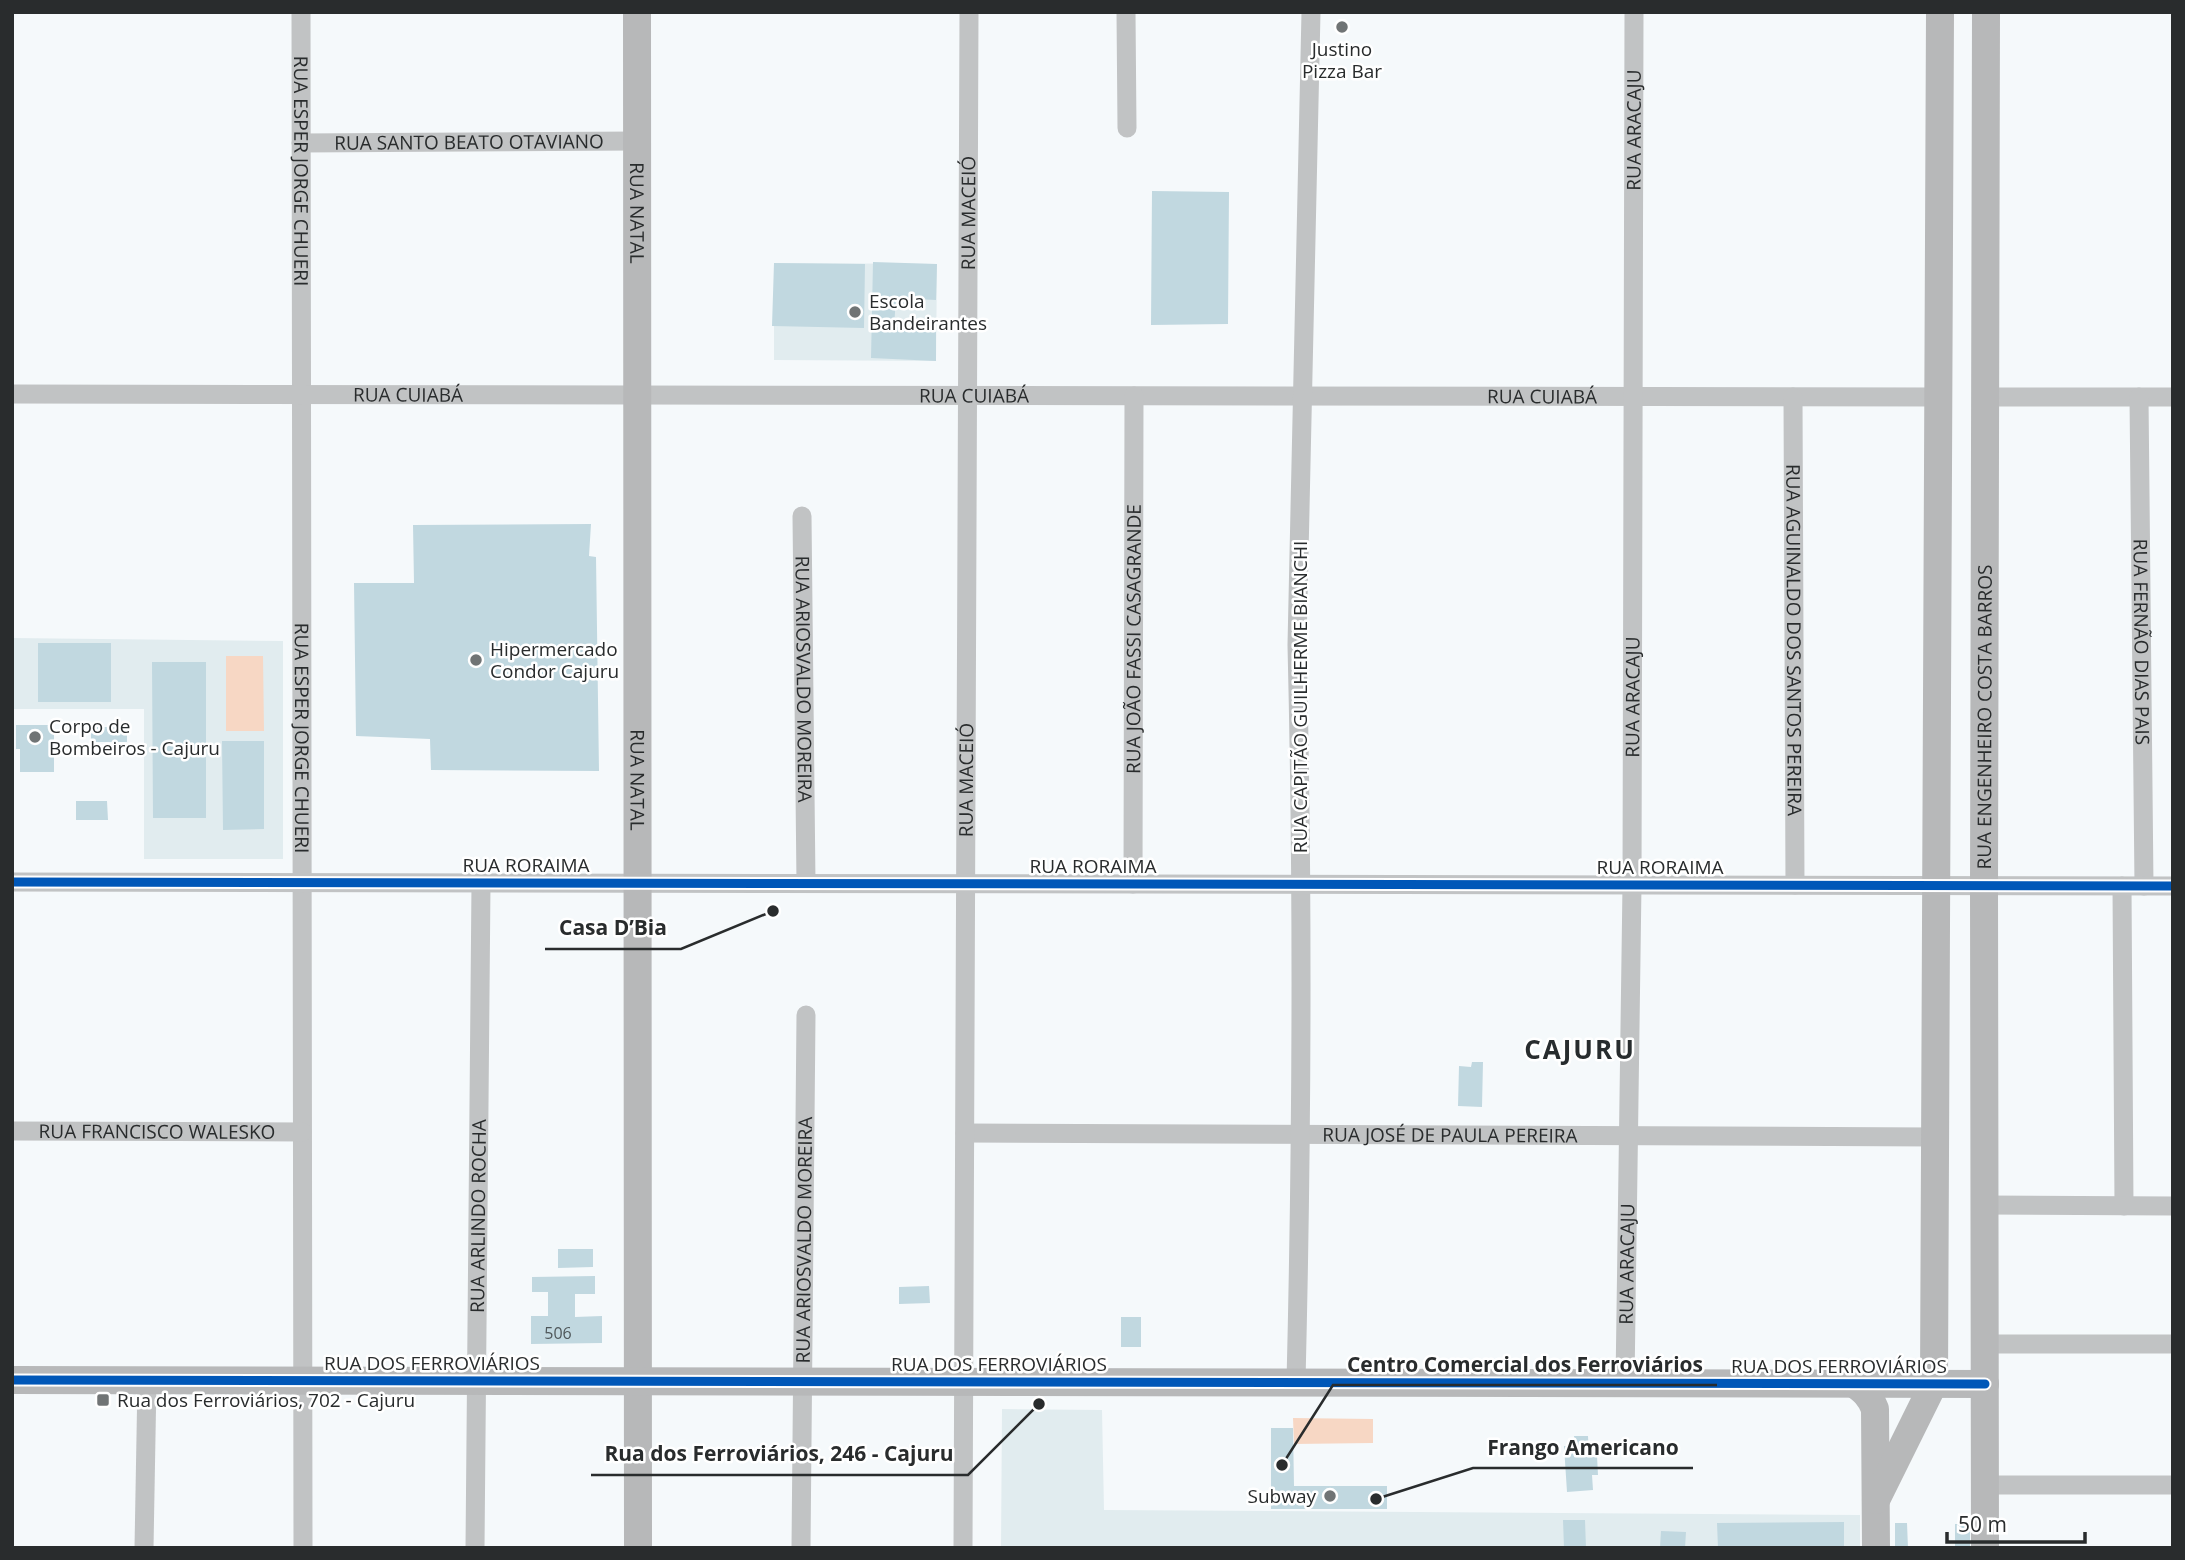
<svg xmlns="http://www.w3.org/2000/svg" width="2185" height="1560" viewBox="0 0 2185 1560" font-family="'Open Sans',sans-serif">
  <rect width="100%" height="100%" fill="#f5f9fb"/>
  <path fill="#e1ecef" d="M774,263L937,264L936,361L774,360Z
    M12,638L283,641V859H144V709H12Z
    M1002,1409L1102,1410L1104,1510L1860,1515V1548H1001Z"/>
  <path fill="#f7d7c4" d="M226,656H263L264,731H226Z
    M1293,1418L1373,1419V1443L1294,1444Z"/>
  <path fill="#c1d8e0" d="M1152,191L1229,192L1228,324L1151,325Z
    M873,262L937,264L936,300L896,298L894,327H936V361L871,358Z
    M774,263L865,264L864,328L772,326Z
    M591,524L589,556L596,557L599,771L431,770L430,739L356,736L354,583H414L413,525Z
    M38,643H111V702H38Z
    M152,662H206V818H153Z
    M16,725H54V772H20V749H16Z
    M91,727H127V742H91Z
    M222,741H264V829L223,830Z
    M76,801H107L108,820H76Z
    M1472,1062H1483L1482,1107L1458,1106L1459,1066L1471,1067Z
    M558,1249H593V1267L558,1268Z
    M595,1276V1294H575V1317L602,1316V1343L531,1344V1316H548V1292H532V1277Z
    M929,1286L930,1303L899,1304V1287Z
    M1121,1317H1141V1347H1121Z
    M1271,1428H1293L1294,1486H1387V1509H1271Z
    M1574,1436H1588L1589,1456H1597L1598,1475H1592L1593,1490L1567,1492L1564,1446H1575Z
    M1563,1520H1585L1586,1548H1564Z
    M1844,1522V1548H1718L1717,1523Z
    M1895,1523H1907L1908,1548H1895Z
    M1955,1524H1970V1548H1955Z
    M1661,1531L1686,1532L1685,1548H1660Z"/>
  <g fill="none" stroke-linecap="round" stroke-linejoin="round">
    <g stroke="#c1c3c4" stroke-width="19">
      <path id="s1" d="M301,12L303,1548"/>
      <path d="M1126,12L1127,128"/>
      <path id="s2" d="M301,143L637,141"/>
      <path id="s3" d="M12,394L1938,397"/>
      <path id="s4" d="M1793,397L1795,885"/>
      <path d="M1985,397H2173"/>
      <path id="s5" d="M2139,397L2144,886"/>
      <path id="s6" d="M802,516L806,883"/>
      <path d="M12,882L2173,886"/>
      <path id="s7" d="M1133,884L1134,396"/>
      <path d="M2122,886L2124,1206"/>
      <path id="s8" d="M12,1131L302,1132"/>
      <path id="s9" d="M965,1133L1935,1137"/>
      <path d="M1985,1205L2173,1206"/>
      <path d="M1985,1344H2173"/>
      <path d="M1296,1382C1302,1136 1303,890 1297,645L1311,12"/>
      <path id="s10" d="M1625,1383L1632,885L1634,12"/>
      <path d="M1985,1485H2173"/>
      <path d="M144,1548L147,1380"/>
      <path id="s11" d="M475,1548L481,883"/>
      <path id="s12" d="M801,1548L806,1015"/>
      <path id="s13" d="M963,1548L969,12"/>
    </g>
    <g stroke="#b7b8b9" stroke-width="28">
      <path id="s14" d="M637,12L638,1548"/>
      <path d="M12,1380L1985,1384"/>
      <path d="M1853,1383C1864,1391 1870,1396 1875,1409L1876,1548"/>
      <path d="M1876,1500L1934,1383L1940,12"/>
      <path id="s15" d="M1985,1548L1984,885L1986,12"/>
    </g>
    <g stroke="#fff" stroke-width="13">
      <path id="cycleway" d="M12,882L2173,886
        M12,1380L1985,1384"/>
    </g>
    <use href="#cycleway" stroke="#0057b8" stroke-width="9"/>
  </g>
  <g fill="#707475" stroke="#fff" stroke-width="2.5">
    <circle cx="1342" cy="27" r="7"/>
    <circle cx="855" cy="312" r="7"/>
    <circle cx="476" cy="660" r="7"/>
    <circle cx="35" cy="737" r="7"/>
    <rect x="96" y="1393" width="14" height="14" rx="3.5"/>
    <circle cx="1330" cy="1496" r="7"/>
  </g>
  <g text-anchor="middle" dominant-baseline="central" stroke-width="5" stroke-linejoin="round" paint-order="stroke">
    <g font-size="16" fill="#4f575a">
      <text x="558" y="1333">506</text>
    </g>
    <g font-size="19" fill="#292c2d" stroke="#fff" text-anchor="start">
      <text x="1342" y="49" text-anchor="middle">Justino<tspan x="1342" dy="22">Pizza Bar</tspan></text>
      <text x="869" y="301">Escola<tspan x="869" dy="22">Bandeirantes</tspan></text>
      <text x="490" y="649">Hipermercado<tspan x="490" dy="22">Condor Cajuru</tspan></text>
      <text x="49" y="726">Corpo de<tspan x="49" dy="22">Bombeiros - Cajuru</tspan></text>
      <text x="117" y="1400">Rua dos Ferroviários, 702 - Cajuru</text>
      <text x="1316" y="1496" text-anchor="end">Subway</text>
    </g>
    <g font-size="19" fill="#292c2d" stroke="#fff">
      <text stroke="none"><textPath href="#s10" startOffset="1253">RUA ARACAJU</textPath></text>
      <text stroke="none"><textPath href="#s2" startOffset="168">RUA SANTO BEATO OTAVIANO</textPath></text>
      <text stroke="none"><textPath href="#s1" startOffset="159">RUA ESPER JORGE CHUERI</textPath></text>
      <text stroke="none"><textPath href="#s14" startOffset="201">RUA NATAL</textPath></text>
      <text stroke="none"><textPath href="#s13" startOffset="1335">RUA MACEIÓ</textPath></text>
      <text stroke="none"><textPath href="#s3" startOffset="396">RUA CUIABÁ</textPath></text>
      <text stroke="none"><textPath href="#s3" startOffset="962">RUA CUIABÁ</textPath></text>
      <text stroke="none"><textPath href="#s3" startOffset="1530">RUA CUIABÁ</textPath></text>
      <text stroke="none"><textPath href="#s7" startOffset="245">RUA JOÃO FASSI CASAGRANDE</textPath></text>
      <text stroke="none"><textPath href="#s4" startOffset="243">RUA AGUINALDO DOS SANTOS PEREIRA</textPath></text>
      <text stroke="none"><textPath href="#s5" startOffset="245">RUA FERNÃO DIAS PAIS</textPath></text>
      <text stroke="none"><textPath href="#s6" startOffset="163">RUA ARIOSVALDO MOREIRA</textPath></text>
      <text transform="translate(1300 697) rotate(-90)">RUA CAPITÃO GUILHERME BIANCHI</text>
      <text stroke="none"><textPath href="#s10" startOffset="686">RUA ARACAJU</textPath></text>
      <text stroke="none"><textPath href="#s15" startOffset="831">RUA ENGENHEIRO COSTA BARROS</textPath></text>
      <text stroke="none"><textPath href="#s1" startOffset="726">RUA ESPER JORGE CHUERI</textPath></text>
      <text stroke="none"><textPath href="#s14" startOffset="768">RUA NATAL</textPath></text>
      <text stroke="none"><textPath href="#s13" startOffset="768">RUA MACEIÓ</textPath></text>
      <text x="526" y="865">RUA RORAIMA</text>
      <text x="1093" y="866">RUA RORAIMA</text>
      <text x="1660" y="867">RUA RORAIMA</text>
      <text stroke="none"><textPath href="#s8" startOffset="145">RUA FRANCISCO WALESKO</textPath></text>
      <text stroke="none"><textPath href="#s9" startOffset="485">RUA JOSÉ DE PAULA PEREIRA</textPath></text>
      <text stroke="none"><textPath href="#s11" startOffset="332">RUA ARLINDO ROCHA</textPath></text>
      <text stroke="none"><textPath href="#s12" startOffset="308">RUA ARIOSVALDO MOREIRA</textPath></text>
      <text stroke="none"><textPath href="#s10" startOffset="119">RUA ARACAJU</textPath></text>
      <text x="432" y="1363">RUA DOS FERROVIÁRIOS</text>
      <text x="999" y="1364">RUA DOS FERROVIÁRIOS</text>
      <text x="1839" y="1366">RUA DOS FERROVIÁRIOS</text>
    </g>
    <g font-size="26" font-weight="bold" letter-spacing="2" fill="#272c2e" stroke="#fff">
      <text x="1580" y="1049">CAJURU</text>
    </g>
  </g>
  <path fill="none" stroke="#292c2d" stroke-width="2.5" d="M773 911L681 949H545M1282 1465L1333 1385H1717M1376 1499L1473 1468H1693M1039 1404L968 1475H591"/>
  <g fill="#292c2d" stroke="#fff" stroke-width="2.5">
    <circle cx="773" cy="911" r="7"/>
    <circle cx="1282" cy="1465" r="7"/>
    <circle cx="1376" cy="1499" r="7"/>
    <circle cx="1039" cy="1404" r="7"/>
  </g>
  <g font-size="21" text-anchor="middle" font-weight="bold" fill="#292c2d" stroke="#fff" stroke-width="5" stroke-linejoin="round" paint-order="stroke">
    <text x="613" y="935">Casa D’Bia</text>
    <text x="1525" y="1372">Centro Comercial dos Ferroviários</text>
    <text x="1583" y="1455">Frango Americano</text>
    <text x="779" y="1461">Rua dos Ferroviários, 246 - Cajuru</text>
  </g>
  <rect width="2185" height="1560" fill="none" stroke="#292c2d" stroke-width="28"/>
  <path d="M1947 1532v10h138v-10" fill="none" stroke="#292c2d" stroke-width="3.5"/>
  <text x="1958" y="1532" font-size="21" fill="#292c2d" stroke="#ffffff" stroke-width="5" paint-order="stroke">50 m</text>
</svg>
